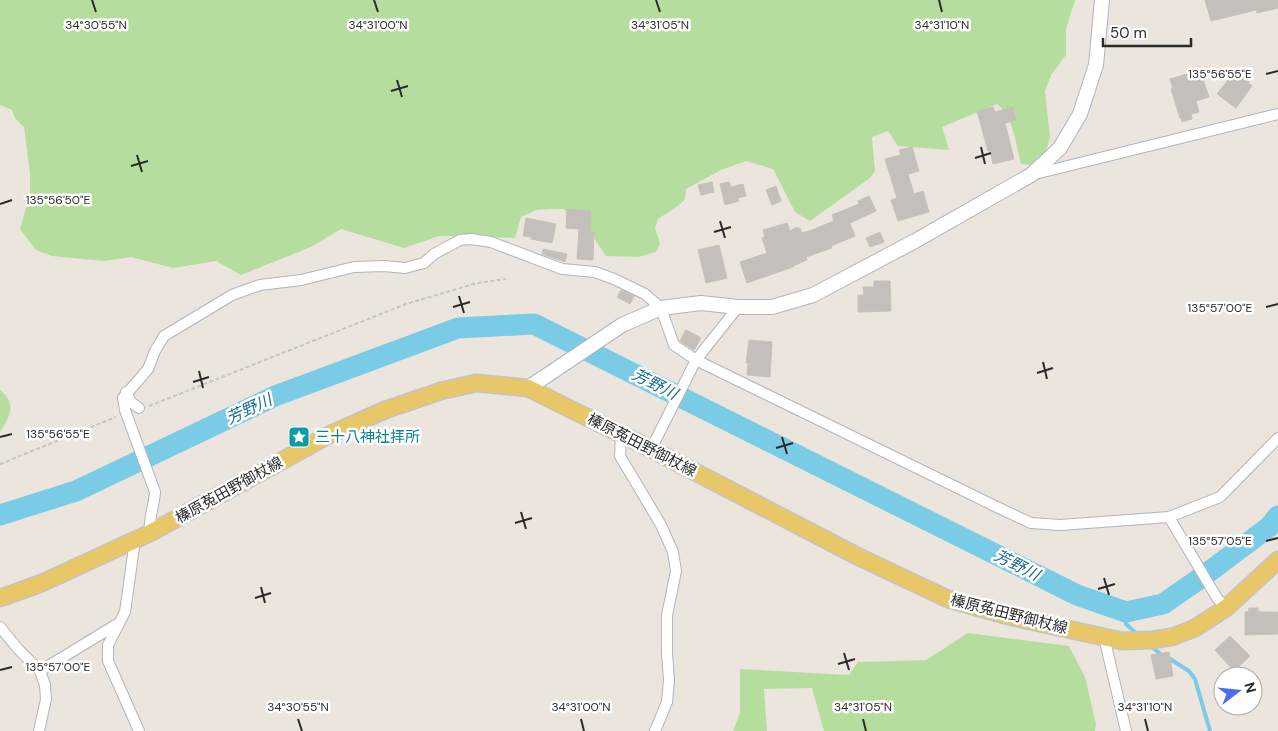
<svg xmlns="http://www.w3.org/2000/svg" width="1278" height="731" viewBox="0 0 1278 731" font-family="'DM Sans','Noto Sans JP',sans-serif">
  <rect width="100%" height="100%" fill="#ece5de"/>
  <path fill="#b5de9e" d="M0,0H1075L1066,29V55L1051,75L1045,91L1050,137L1045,154L1030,165L1021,164C1016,144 1013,116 997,104L942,127L949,150L898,146L888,131L872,137L875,171L870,178L810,221L795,212L773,169L746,161L721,170L686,189L685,199L679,205L658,219L655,228L660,244L656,252L638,257L606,256L579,216L562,209H553L536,210L521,217L515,238L439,236L404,248L341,229L311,247L241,275L216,261L173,268L131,257L104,261L52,256L36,250L20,229L30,194V174L24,127L15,118L12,110L0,105Z
    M0,390C17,403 10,417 0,432Z
    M968,633L1069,646L1085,677L1096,724L1095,731H824L812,688L764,689L767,731H733L740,713V669L849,675L858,662L926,660Z"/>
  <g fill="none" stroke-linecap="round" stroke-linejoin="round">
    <path stroke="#79cbe6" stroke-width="4" d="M1126,612V624L1138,635
      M1151,646L1166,659H1170L1189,671L1195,679L1210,731"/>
    <path stroke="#79cbe6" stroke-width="21" d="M0,515L76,491L275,396L458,328L534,324L1077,595L1126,612L1163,604L1202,577L1269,527L1278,516"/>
  </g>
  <path fill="#c4bfba" stroke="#c7c1b8" d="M1205,0H1278V8L1257,13L1256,10L1211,21Z
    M1235,71L1249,81L1248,83L1252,86L1236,108L1217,94Z
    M1187,74L1188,78L1201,74L1209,97L1196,101L1199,112L1191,114L1192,119L1182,122L1181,118H1180L1171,89L1173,88L1170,79Z
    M993,107L995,112L1013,107L1016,120L1005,123L1014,159L993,164L990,151H988L977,111Z
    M912,147L919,171L908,174L914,194L923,191L929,212L898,221L891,200L897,198L885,159L901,155L899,150Z
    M712,182L714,192L701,195L698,185Z
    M729,182L731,187L743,184L746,196L738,198L739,201L725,205L720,184Z
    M776,186L781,201L772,205L766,190Z
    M869,196L876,211L850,223L855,236L831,246L832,248L806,257L807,260L793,266V267L747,283L740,262L767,253L762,238L765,237L763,230L787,223L790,231L797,227L798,229L800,228L802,233L812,230L834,221L832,215L859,204L858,201Z
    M567,209L591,211L590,232H594L593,260L577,259L579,229L566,228Z
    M526,218L556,224L552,243L531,239V237L523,236Z
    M880,232L884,242L870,247L866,238Z
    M719,245L727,278L706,283L698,250Z
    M543,249L567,254L565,262L542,254Z
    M874,281H890L891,311L858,312V295H864L863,287H874Z
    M621,290L634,296L630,304L617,297Z
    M686,330L701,338L694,350L680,341Z
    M749,340L772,342L770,377L747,375L748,363H746Z
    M1249,608H1258V611L1261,612H1278V634L1245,635V612H1248Z
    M1230,636L1250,656L1234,671L1215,650Z
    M1169,652L1173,676L1156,679L1151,655Z"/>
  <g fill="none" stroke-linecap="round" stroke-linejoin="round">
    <g stroke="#b1b4bd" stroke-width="12">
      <path id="street" d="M1031,175L1278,114
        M126,392L131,402L139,408
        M125,410L123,398L148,369L155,351L164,336L232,295L260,285L301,280L354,267L384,266L405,268L424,263L434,254L460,240L471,239L491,242L562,269L595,272L614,279L645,294L661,308L674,345L696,360L1003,510L1031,523L1060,525L1169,517L1220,497L1278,438
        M621,434L620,456L661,525L673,552L676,571L667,615V653L669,680L667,702L655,731
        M651,449L696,360L738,307
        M1169,517L1217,598L1226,608
        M150,533C148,519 154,507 155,492
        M135,540L125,612L108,645V661L139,731
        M0,627L19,650L40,671L45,685L46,699L39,731
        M1104,637L1126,731
        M40,671L119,623"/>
    </g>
    <g stroke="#b1b4bd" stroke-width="16">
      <path id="secondary" d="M528,388L622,325L661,308L701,303L738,307H772L813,295L915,241L1031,175L1060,148L1080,114L1096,65L1102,0"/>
    </g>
    <g stroke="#c4c4c4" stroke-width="19">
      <path id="primary" d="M0,598L42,583L150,533L329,435L385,410L441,391L476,383L528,388L651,449L859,557L948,599L1008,616L1122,641L1152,640L1172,637L1195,628L1226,608L1278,560"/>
    </g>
    <path stroke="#c4c4c4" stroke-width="2" stroke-dasharray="4 2.5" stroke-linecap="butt" d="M149,406L406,304L477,283L506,279
      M0,464L116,417"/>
    <use href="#street" stroke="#fff" stroke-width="10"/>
    <use href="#secondary" stroke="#fff" stroke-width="14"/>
    <use href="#primary" stroke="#e7c768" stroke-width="16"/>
    <g stroke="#b1b4bd" stroke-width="12" stroke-linecap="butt">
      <path id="street-bridge" d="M125,410L155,492"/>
    </g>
    <use href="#street-bridge" stroke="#fff" stroke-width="10"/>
  </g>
  <path fill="none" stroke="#2b2b2b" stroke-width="2" d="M92,0L96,12M374,0L378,12M656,0L660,12M939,0L942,12M1266,74L1278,71M397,80L402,97M391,91L408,86M981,147L985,164M137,155L142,172M975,158L991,153M131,166L148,161M0,204L12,200M720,221L725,238M714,232L731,227M459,296L464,313M453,307L470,302M1266,307L1278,304M1043,362L1047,379M199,371L203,388M1037,373L1053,368M193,382L209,377M0,437L12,434M782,437L787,454M776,448L793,443M521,512L526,529M515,523L532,518M1266,541L1278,538M1104,578L1109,595M261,587L265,603M1098,589L1115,584M255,598L271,593M844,653L849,670M838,664L855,659M0,670L12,667M298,719L302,731M581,719L584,731M863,719L866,731M1145,719L1148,731"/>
  <defs>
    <g id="sight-square" transform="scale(1.125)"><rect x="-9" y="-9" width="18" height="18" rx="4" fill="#0f9aa8" stroke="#fff"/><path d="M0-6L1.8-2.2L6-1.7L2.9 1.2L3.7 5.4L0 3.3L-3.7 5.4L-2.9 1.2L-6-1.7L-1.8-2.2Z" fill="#fff"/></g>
  </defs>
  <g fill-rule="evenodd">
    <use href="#sight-square" x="299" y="437"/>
  </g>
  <g text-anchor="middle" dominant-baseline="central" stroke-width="5" stroke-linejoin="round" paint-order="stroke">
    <g font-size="15" fill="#0d838f" stroke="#fff" text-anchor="start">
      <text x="315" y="437">三十八神社拝所</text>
    </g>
    <g font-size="15" fill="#2b2b2b" stroke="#fff">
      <text transform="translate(642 445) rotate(27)">榛原菟田野御杖線</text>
      <text transform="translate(229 490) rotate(-29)">榛原菟田野御杖線</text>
      <text transform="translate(1009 614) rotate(14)">榛原菟田野御杖線</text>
    </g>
    <g font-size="16" font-style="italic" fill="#176a92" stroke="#fff">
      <text transform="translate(655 384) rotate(27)">芳野川</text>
      <text transform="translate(249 409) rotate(-25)">芳野川</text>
      <text transform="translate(1017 565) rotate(27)">芳野川</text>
    </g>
  </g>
  <g font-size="12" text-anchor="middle" fill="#2b2b2b" stroke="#fff" stroke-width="5" stroke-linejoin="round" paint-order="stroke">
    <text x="96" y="29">34°30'55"N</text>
    <text x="378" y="29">34°31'00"N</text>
    <text x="660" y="29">34°31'05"N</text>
    <text x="942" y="29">34°31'10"N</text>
    <text x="1220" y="78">135°56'55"E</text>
    <text x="58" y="204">135°56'50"E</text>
    <text x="1220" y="312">135°57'00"E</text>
    <text x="58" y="438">135°56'55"E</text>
    <text x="1220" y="545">135°57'05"E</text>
    <text x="58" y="671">135°57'00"E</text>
    <text x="298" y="711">34°30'55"N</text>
    <text x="581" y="711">34°31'00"N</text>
    <text x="863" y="711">34°31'05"N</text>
    <text x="1145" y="711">34°31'10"N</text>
  </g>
  <g transform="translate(1238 691) rotate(74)"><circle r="24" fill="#ffffff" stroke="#aaaaaa"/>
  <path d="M0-4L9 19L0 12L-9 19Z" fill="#4a6bed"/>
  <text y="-8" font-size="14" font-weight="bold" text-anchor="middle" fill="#2b2b2b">N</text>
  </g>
  <path d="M1103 38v8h88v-8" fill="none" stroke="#2b2b2b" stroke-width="2.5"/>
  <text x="1110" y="38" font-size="15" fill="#2b2b2b" stroke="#ffffff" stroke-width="4" paint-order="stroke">50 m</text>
</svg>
